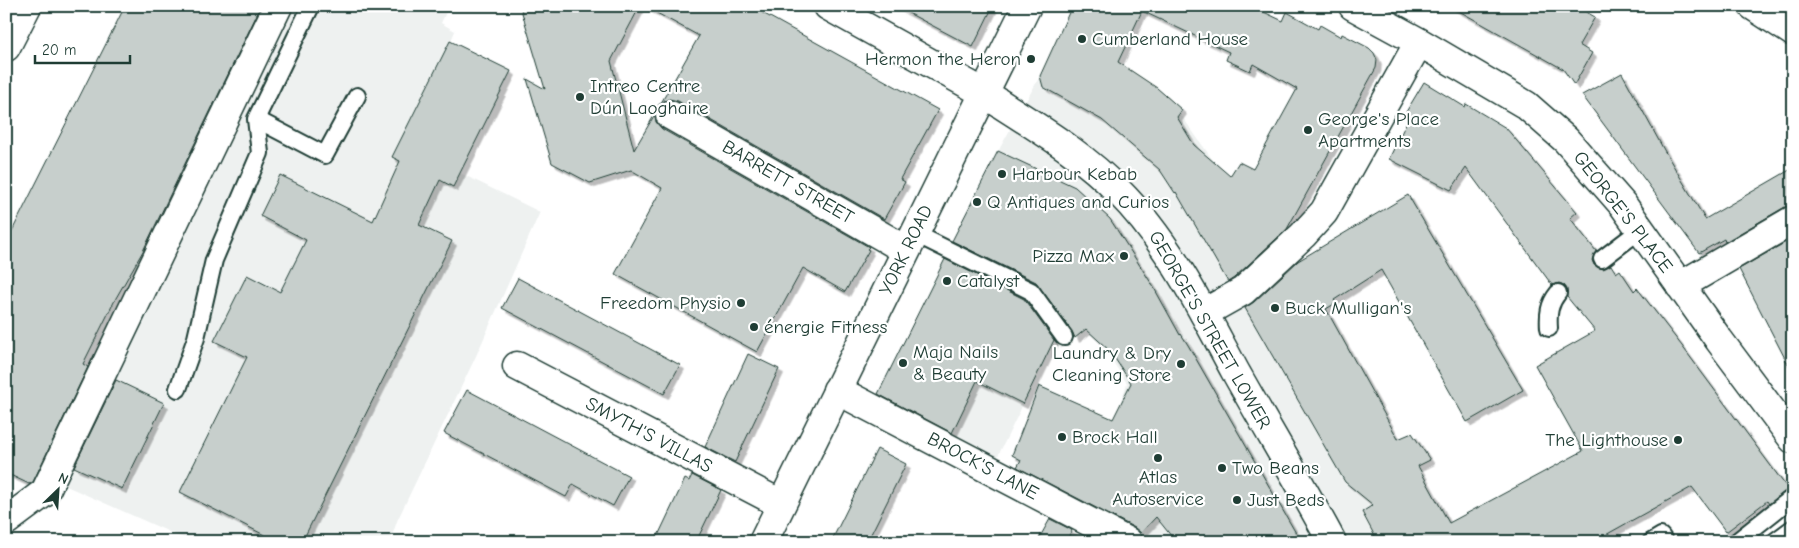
<svg xmlns="http://www.w3.org/2000/svg" width="1799" height="548" viewBox="0 0 1799 548" font-family="'Comic Neue',sans-serif">
  <defs>
    <filter id="shadow"><feDropShadow dx="4.5" dy="4.5" stdDeviation="0" flood-color="#0004"/></filter>
  </defs>
  <rect width="100%" height="100%" fill="#fff"/>
  <filter id="ink" filterUnits="userSpaceOnUse"><feTurbulence type="fractalNoise" baseFrequency=".02" numOctaves="2"/><feDisplacementMap in="SourceGraphic" scale="10" xChannelSelector="R" yChannelSelector="G"/><feConvolveMatrix kernelMatrix="1 2 1 2 8 2 1 2 1" color-interpolation-filters="sRGB"/></filter>
  <g filter="url(#ink)">
    <path fill="#eef1f0" d="M293,6H449L441,23L455,31L451,41L511,71L460,173L540,212L476,356L397,521L390,542H192L64,485Z
      M1053,48L1089,66L1143,84L1181,115L1288,266L1454,542H1146L1140,533L1075,496L1117,414L1127,383L1089,326L1061,349L1026,297L983,275L960,321L1043,363L997,458L877,397L1001,146L1040,76Z"/>
    <path fill="#c7cfcc" stroke="#1f3d34" fill-rule="evenodd" filter="url(#shadow)" d="M125,6H261L143,251L116,298L83,364L88,367L33,482L29,484L6,473V243Z
      M520,6H640L611,61L634,150L655,114L656,122L662,129L869,247L867,249L869,250L845,292L803,268L757,352L615,274L662,188L631,170L590,183L552,163L527,79L545,89Z
      M644,6H750L938,110L900,179L905,182L884,219L678,101L669,99L661,103L699,36Z
      M895,6H993L973,47Z
      M1072,6H1251L1283,21L1287,12L1318,29L1320,25L1341,37L1342,34L1369,48L1374,53L1377,60L1376,68L1287,229L1234,278L1228,282L1176,192L1175,193L1160,170L1102,120L1043,87L1040,76ZM1142,11L1229,52L1226,60L1250,71L1253,64L1297,89L1253,169L1239,162L1230,176L1194,145L1177,117L1182,110L1157,88L1118,62Z
      M1450,6H1576L1595,17L1579,45L1592,53L1574,85L1563,69Z
      M450,41L511,71L453,187L440,180L419,225L452,241L302,542H278L180,492L247,357L214,341L247,275L280,292L306,240L260,216L280,175L373,221L400,161L392,157Z
      M1622,73L1664,150L1705,219L1793,168V204L1785,207L1725,242L1724,239L1699,253L1582,95Z
      M1424,82L1465,107L1466,104L1506,128L1577,212L1570,218L1596,251L1592,260L1594,265L1603,269L1611,265L1616,273L1620,270L1634,291L1637,288L1682,346L1788,489L1769,504L1767,501L1726,532L1692,487L1593,542H1378L1362,512L1373,505L1345,482L1245,308L1254,302L1298,261L1408,195L1523,390L1467,422L1381,270L1334,300L1336,303L1326,309L1398,439L1412,433L1430,460L1418,466L1449,523L1583,451L1535,365L1595,331L1567,297V289L1564,285L1559,283L1552,285L1466,168L1451,190L1389,159L1410,115L1406,112Z
      M998,151L1075,187L1110,219L1153,286L1180,335L1181,334L1188,345L1301,542H1176L1156,517L1141,533L1135,528L1017,467L1021,460L1012,455L1039,386L1113,419L1131,383L1110,351L1086,329L1075,338L1072,331L1036,282L952,241Z
      M1793,238V374L1739,269Z
      M945,259L1024,299L1054,340L1023,404L977,381L952,433L878,394Z
      M518,278L680,365L664,394L502,308Z
      M748,354L779,369L735,462L705,447Z
      M116,380L164,403L122,489L74,467Z
      M467,390L629,476L613,506L573,484L566,497L444,433Z
      M877,449L906,464L867,542H831Z
      M692,475L721,490L696,542H655L685,479L689,481Z
      M1050,519L1072,530L1066,542H1037Z"/>
    <g fill="none" stroke-linecap="round" stroke-linejoin="round">
      <g stroke="#1f3d34" stroke-width="20">
        <path id="service" d="M311,6L256,119L325,155L357,96
          M914,233L1031,291L1064,337
          M1602,259L1640,230
          M1549,328C1548,314 1549,304 1558,293
          M178,389L196,338L214,260L260,153L256,119
          M1651,542L1661,536L1665,542
          M1736,542L1793,497
          M1774,542L1793,528"/>
      </g>
      <g stroke="#1f3d34" stroke-width="31">
        <path id="minor" d="M1353,6L1419,42L1526,105L1566,140L1623,205L1719,340L1793,439
          M1753,6L1793,32
          M6,47L27,6
          M670,115L906,250
          M1680,286L1793,220
          M1204,313L1243,291L1303,235L1324,212L1419,42
          M517,366L781,504
          M837,390L1128,542
          M6,521L45,492L278,6"/>
      </g>
      <g stroke="#1f3d34" stroke-width="31">
        <path id="tertiary" d="M984,93C1029,123 1081,152 1118,191C1169,242 1201,308 1235,371C1267,428 1301,484 1332,542"/>
      </g>
      <g stroke="#1f3d34" stroke-width="31">
        <path id="secondary" d="M828,6L984,93
          M763,542L1027,6"/>
      </g>
      <use href="#service" stroke="#fff" stroke-width="16"/>
      <use href="#minor" stroke="#fff" stroke-width="28"/>
      <use href="#tertiary" stroke="#fff" stroke-width="28"/>
      <use href="#secondary" stroke="#fff" stroke-width="28"/>
    </g>
  </g>
  <g fill="#1f3d34" stroke="#fff" stroke-width="2">
    <circle cx="1082" cy="39" r="5"/>
    <circle cx="1031" cy="59" r="5"/>
    <circle cx="580" cy="97" r="5"/>
    <circle cx="1308" cy="130" r="5"/>
    <circle cx="1002" cy="174" r="5"/>
    <circle cx="977" cy="202" r="5"/>
    <circle cx="1124" cy="256" r="5"/>
    <circle cx="947" cy="281" r="5"/>
    <circle cx="741" cy="303" r="5"/>
    <circle cx="1275" cy="308" r="5"/>
    <circle cx="754" cy="327" r="5"/>
    <circle cx="903" cy="363" r="5"/>
    <circle cx="1181" cy="364" r="5"/>
    <circle cx="1062" cy="437" r="5"/>
    <circle cx="1678" cy="440" r="5"/>
    <circle cx="1158" cy="458" r="5"/>
    <circle cx="1222" cy="468" r="5"/>
    <circle cx="1237" cy="500" r="5"/>
  </g>
  <g text-anchor="middle" dominant-baseline="central" stroke-width="4.5" stroke-linejoin="round" paint-order="stroke">
    <g font-size="19" fill="#1f3d34" stroke="#fff" text-anchor="start">
      <text x="1092" y="39">Cumberland House</text>
      <text x="1021" y="59" text-anchor="end">Hermon the Heron</text>
      <text x="590" y="86">Intreo Centre<tspan x="590" dy="22">Dún Laoghaire</tspan></text>
      <text x="1318" y="119">George's Place<tspan x="1318" dy="22">Apartments</tspan></text>
      <text x="1012" y="174">Harbour Kebab</text>
      <text x="987" y="202">Q Antiques and Curios</text>
      <text x="1114" y="256" text-anchor="end">Pizza Max</text>
      <text x="957" y="281">Catalyst</text>
      <text x="731" y="303" text-anchor="end">Freedom Physio</text>
      <text x="1285" y="308">Buck Mulligan's</text>
      <text x="764" y="327">énergie Fitness</text>
      <text x="913" y="352">Maja Nails<tspan x="913" dy="22">&amp; Beauty</tspan></text>
      <text x="1171" y="353" text-anchor="end">Laundry &amp; Dry<tspan x="1171" dy="22">Cleaning Store</tspan></text>
      <text x="1072" y="437">Brock Hall</text>
      <text x="1668" y="440" text-anchor="end">The Lighthouse</text>
      <text x="1232" y="468">Two Beans</text>
      <text x="1158" y="477" text-anchor="middle">Atlas<tspan x="1158" dy="22">Autoservice</tspan></text>
      <text x="1247" y="500">Just Beds</text>
    </g>
    <g font-size="19" fill="#1f3d34" stroke="#fff">
      <text transform="translate(788 182) rotate(30)">BARRETT STREET</text>
      <text transform="translate(1623 212) rotate(52)">GEORGE'S PLACE</text>
      <text transform="translate(906 250) rotate(-64)">YORK ROAD</text>
      <text transform="translate(1210 330) rotate(60)">GEORGE'S STREET LOWER</text>
      <text transform="translate(649 435) rotate(28)">SMYTH'S VILLAS</text>
      <text transform="translate(983 466) rotate(28)">BROCK'S LANE</text>
    </g>
  </g>
  <rect width="1799" height="548" fill="none" stroke="#fff" stroke-width="25"/>
  <rect x="12" y="12" width="1774" height="523" fill="none" stroke="#1f3d34" stroke-width="2" filter="url(#ink)"/>
  <g transform="translate(58 490) rotate(25)" stroke="#ffffff" stroke-width="4" paint-order="stroke">
  <path d="M0-4L9 19L0 12L-9 19Z" fill="#1f3d34"/>
  <text y="-8" font-size="14" font-weight="bold" text-anchor="middle" fill="#1f3d34">N</text>
  </g>
  <path d="M35 55v8h95v-8" fill="none" stroke="#1f3d34" stroke-width="2.5"/>
  <text x="42" y="55" font-size="15" fill="#1f3d34" stroke="#ffffff" stroke-width="4" paint-order="stroke">20 m</text>
</svg>
